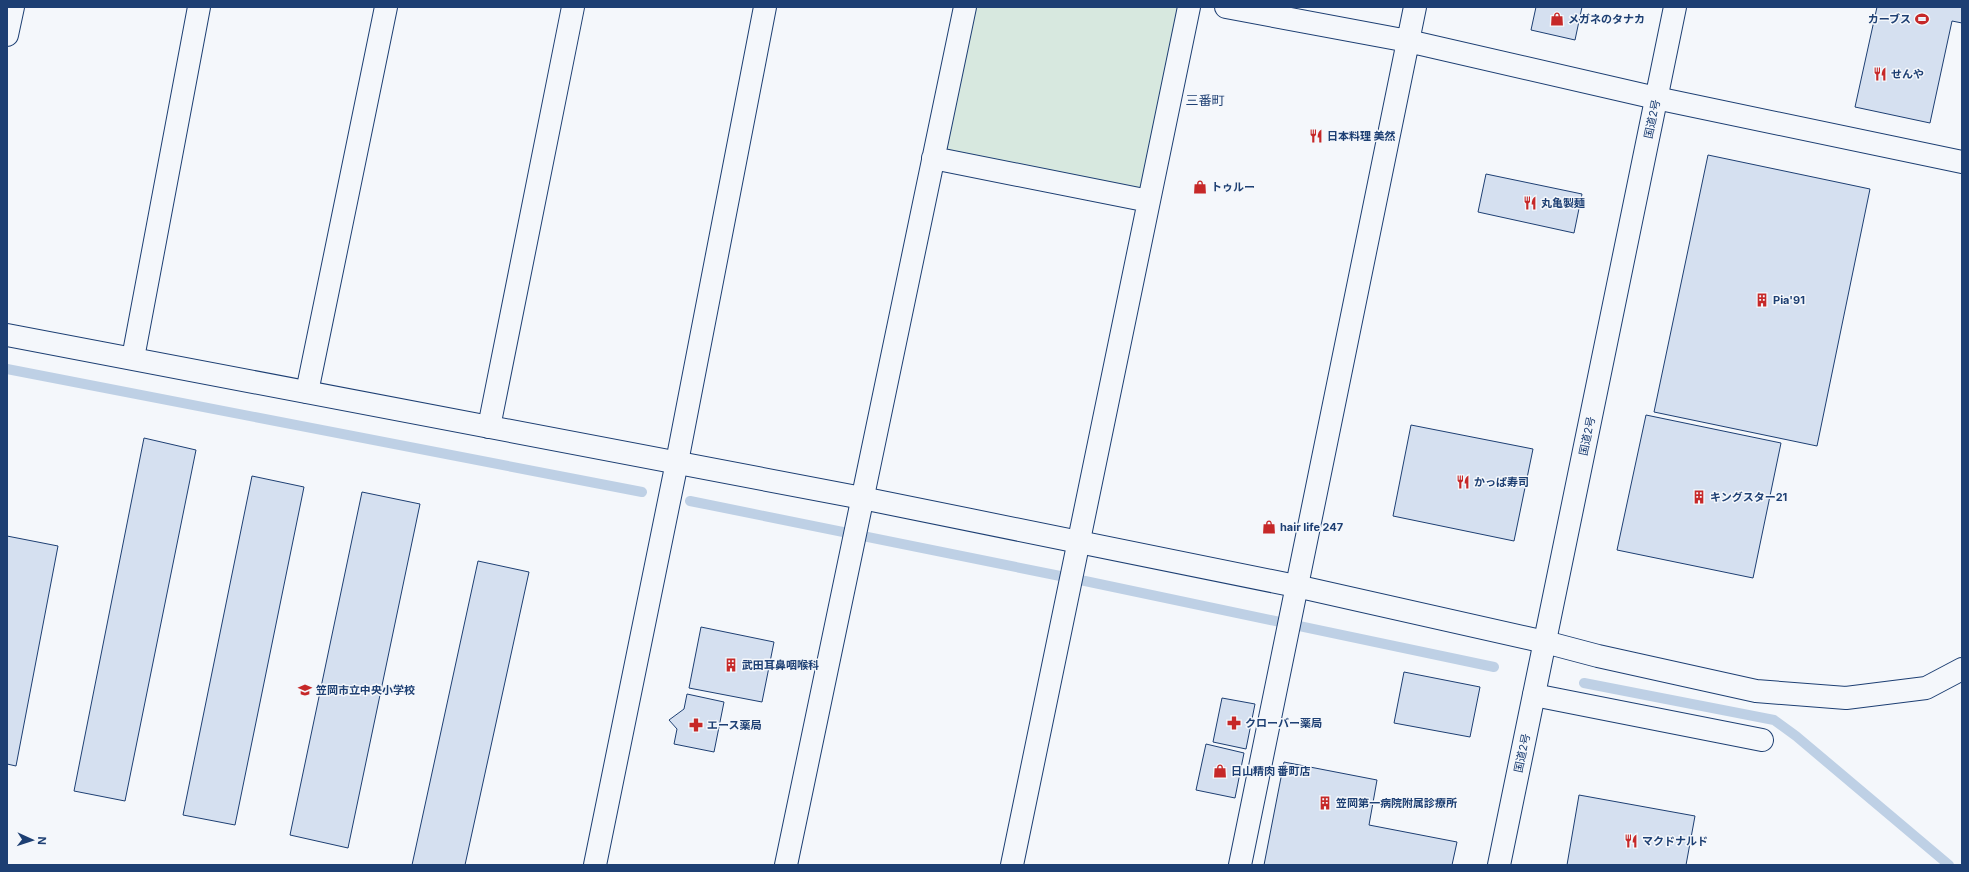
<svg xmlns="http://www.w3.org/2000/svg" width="1969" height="872" viewBox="0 0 1969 872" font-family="Inter,'Noto Sans JP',sans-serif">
  <rect width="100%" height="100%" fill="#f4f7fb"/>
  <path fill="#d7e8df" stroke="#687fa3" d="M965,7H1189L1149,201L933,158Z"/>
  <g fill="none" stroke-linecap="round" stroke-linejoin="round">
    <path stroke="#bed0e5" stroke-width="10" d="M7,369L642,492
      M690,501L1085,581L1494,667
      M1584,683L1774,720L1796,736L1949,865"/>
  </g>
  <path fill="#d5e0f0" stroke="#1d3f73" d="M1536,7H1582L1575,40L1531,30Z
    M1877,7H1962V23L1952,21L1930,123L1855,107Z
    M1708,155L1870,189L1817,446L1654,412Z
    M1486,174L1582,194L1574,233L1478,212Z
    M1646,415L1781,443L1753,578L1617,550Z
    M1411,425L1533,449L1514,541L1393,516Z
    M144,438L196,450L125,801L74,791Z
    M252,476L304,487L235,825L183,815Z
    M362,492L420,504L348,848L290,835Z
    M7,536L58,546L16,766L7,764Z
    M478,561L529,572L465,865H412Z
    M701,627L774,642L762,702L689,688Z
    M1404,672L1480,687L1470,737L1394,723Z
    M687,694L724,702L714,752L674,744L677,729L669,720L684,709Z
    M1222,698L1255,704L1246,749L1213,742Z
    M1206,744L1244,753L1235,798L1196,790Z
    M1284,762L1377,780L1369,825L1457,842L1452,865H1264Z
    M1579,795L1695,816L1686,865H1567Z"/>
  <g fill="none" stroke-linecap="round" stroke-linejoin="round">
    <g stroke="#1d3f73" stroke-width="24">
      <path id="street" d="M1226,7L1408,41L1656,98L1962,162
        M7,35L13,7
        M933,158L1149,201
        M133,358L199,7
        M307,392L386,7
        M489,427L573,7
        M1545,642L1598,656L1756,691L1846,698L1926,688L1962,669
        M1534,695L1762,740
        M595,865L677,462L765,7
        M786,865L965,7
        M1012,865L1189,7
        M1240,865L1415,7"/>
    </g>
    <g stroke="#1d3f73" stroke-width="24">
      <path id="secondary" d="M7,335L862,498L1296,586L1545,642"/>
    </g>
    <g stroke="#1d3f73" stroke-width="24">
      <path id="highway" d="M1499,865L1675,7"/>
    </g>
    <use href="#street" stroke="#f4f7fb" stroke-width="22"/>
    <use href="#secondary" stroke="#f4f7fb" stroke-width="22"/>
    <use href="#highway" stroke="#f4f7fb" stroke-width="22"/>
  </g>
  <defs>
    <g id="shop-bare" transform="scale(1.08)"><path d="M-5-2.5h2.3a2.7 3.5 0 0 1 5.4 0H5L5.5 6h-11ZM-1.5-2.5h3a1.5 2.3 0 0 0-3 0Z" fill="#c62828" stroke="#f4f7fb" stroke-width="2.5" paint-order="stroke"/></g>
    <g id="stadium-bare" transform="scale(1.08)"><path d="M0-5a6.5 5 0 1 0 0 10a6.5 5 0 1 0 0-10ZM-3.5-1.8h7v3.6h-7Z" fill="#c62828" stroke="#f4f7fb" stroke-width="2.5" paint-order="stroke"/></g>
    <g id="restaurant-bare" transform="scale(1.08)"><path d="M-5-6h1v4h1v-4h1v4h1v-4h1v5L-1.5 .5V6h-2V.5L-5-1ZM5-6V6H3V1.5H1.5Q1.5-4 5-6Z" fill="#c62828" stroke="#f4f7fb" stroke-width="2.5" paint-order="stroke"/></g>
    <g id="building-bare" transform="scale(1.08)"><path d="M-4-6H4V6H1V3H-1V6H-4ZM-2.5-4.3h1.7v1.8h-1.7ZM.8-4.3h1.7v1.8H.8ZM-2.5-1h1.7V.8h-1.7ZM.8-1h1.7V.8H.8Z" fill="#c62828" stroke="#f4f7fb" stroke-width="2.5" paint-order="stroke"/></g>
    <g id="school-bare" transform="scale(1.08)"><path d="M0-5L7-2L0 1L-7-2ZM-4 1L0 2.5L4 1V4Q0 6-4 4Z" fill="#c62828" stroke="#f4f7fb" stroke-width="2.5" paint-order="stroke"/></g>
    <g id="pharmacy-bare" transform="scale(1.08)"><path d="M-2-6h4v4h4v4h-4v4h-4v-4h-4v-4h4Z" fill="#c62828" stroke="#f4f7fb" stroke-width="2.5" paint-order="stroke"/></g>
  </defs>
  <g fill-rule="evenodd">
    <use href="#shop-bare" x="1557" y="19"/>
    <use href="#stadium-bare" x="1922" y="19"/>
    <use href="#restaurant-bare" x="1880" y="74"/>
    <use href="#restaurant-bare" x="1316" y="136"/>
    <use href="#shop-bare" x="1200" y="187"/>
    <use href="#restaurant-bare" x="1530" y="203"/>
    <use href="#building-bare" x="1762" y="300"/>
    <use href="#restaurant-bare" x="1463" y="482"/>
    <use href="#building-bare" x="1699" y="497"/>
    <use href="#shop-bare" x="1269" y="527"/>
    <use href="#building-bare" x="731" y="665"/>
    <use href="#school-bare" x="305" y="690"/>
    <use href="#pharmacy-bare" x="1234" y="723"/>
    <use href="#pharmacy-bare" x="696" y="725"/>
    <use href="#shop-bare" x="1220" y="771"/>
    <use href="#building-bare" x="1325" y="803"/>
    <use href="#restaurant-bare" x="1631" y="841"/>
  </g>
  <g text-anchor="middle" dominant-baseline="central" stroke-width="3" stroke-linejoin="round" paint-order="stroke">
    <g font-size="11" font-weight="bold" fill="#1d3f73" stroke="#f4f7fb" text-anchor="start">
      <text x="1568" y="19">メガネのタナカ</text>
      <text x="1911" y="19" text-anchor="end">カーブス</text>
      <text x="1891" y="74">せんや</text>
      <text x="1327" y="136">日本料理 美然</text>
      <text x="1211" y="187">トゥルー</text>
      <text x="1541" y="203">丸亀製麺</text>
      <text x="1773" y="300">Pia'91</text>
      <text x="1474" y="482">かっぱ寿司</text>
      <text x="1710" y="497">キングスター21</text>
      <text x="1280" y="527">hair life 247</text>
      <text x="742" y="665">武田耳鼻咽喉科</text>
      <text x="316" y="690">笠岡市立中央小学校</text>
      <text x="1245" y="723">クローバー薬局</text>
      <text x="707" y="725">エース薬局</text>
      <text x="1231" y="771">日山精肉 番町店</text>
      <text x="1336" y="803">笠岡第一病院附属診療所</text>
      <text x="1642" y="841">マクドナルド</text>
    </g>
    <g font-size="11" fill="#1d3f73" stroke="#f4f7fb">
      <text transform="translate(1652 119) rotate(-78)">国道2号</text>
      <text transform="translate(1587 436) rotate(-78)">国道2号</text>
      <text transform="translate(1522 753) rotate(-78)">国道2号</text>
    </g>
    <g font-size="13" fill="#1d3f73" stroke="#f4f7fb">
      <text x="1205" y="100">三番町</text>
    </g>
  </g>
  <rect width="1969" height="872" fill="none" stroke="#1d3f73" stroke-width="16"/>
  <g transform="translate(32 840) rotate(93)" stroke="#f4f7fb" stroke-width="3" paint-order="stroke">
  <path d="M0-3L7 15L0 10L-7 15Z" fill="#1d3f73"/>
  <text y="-6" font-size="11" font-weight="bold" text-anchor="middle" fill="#1d3f73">N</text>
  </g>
</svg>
